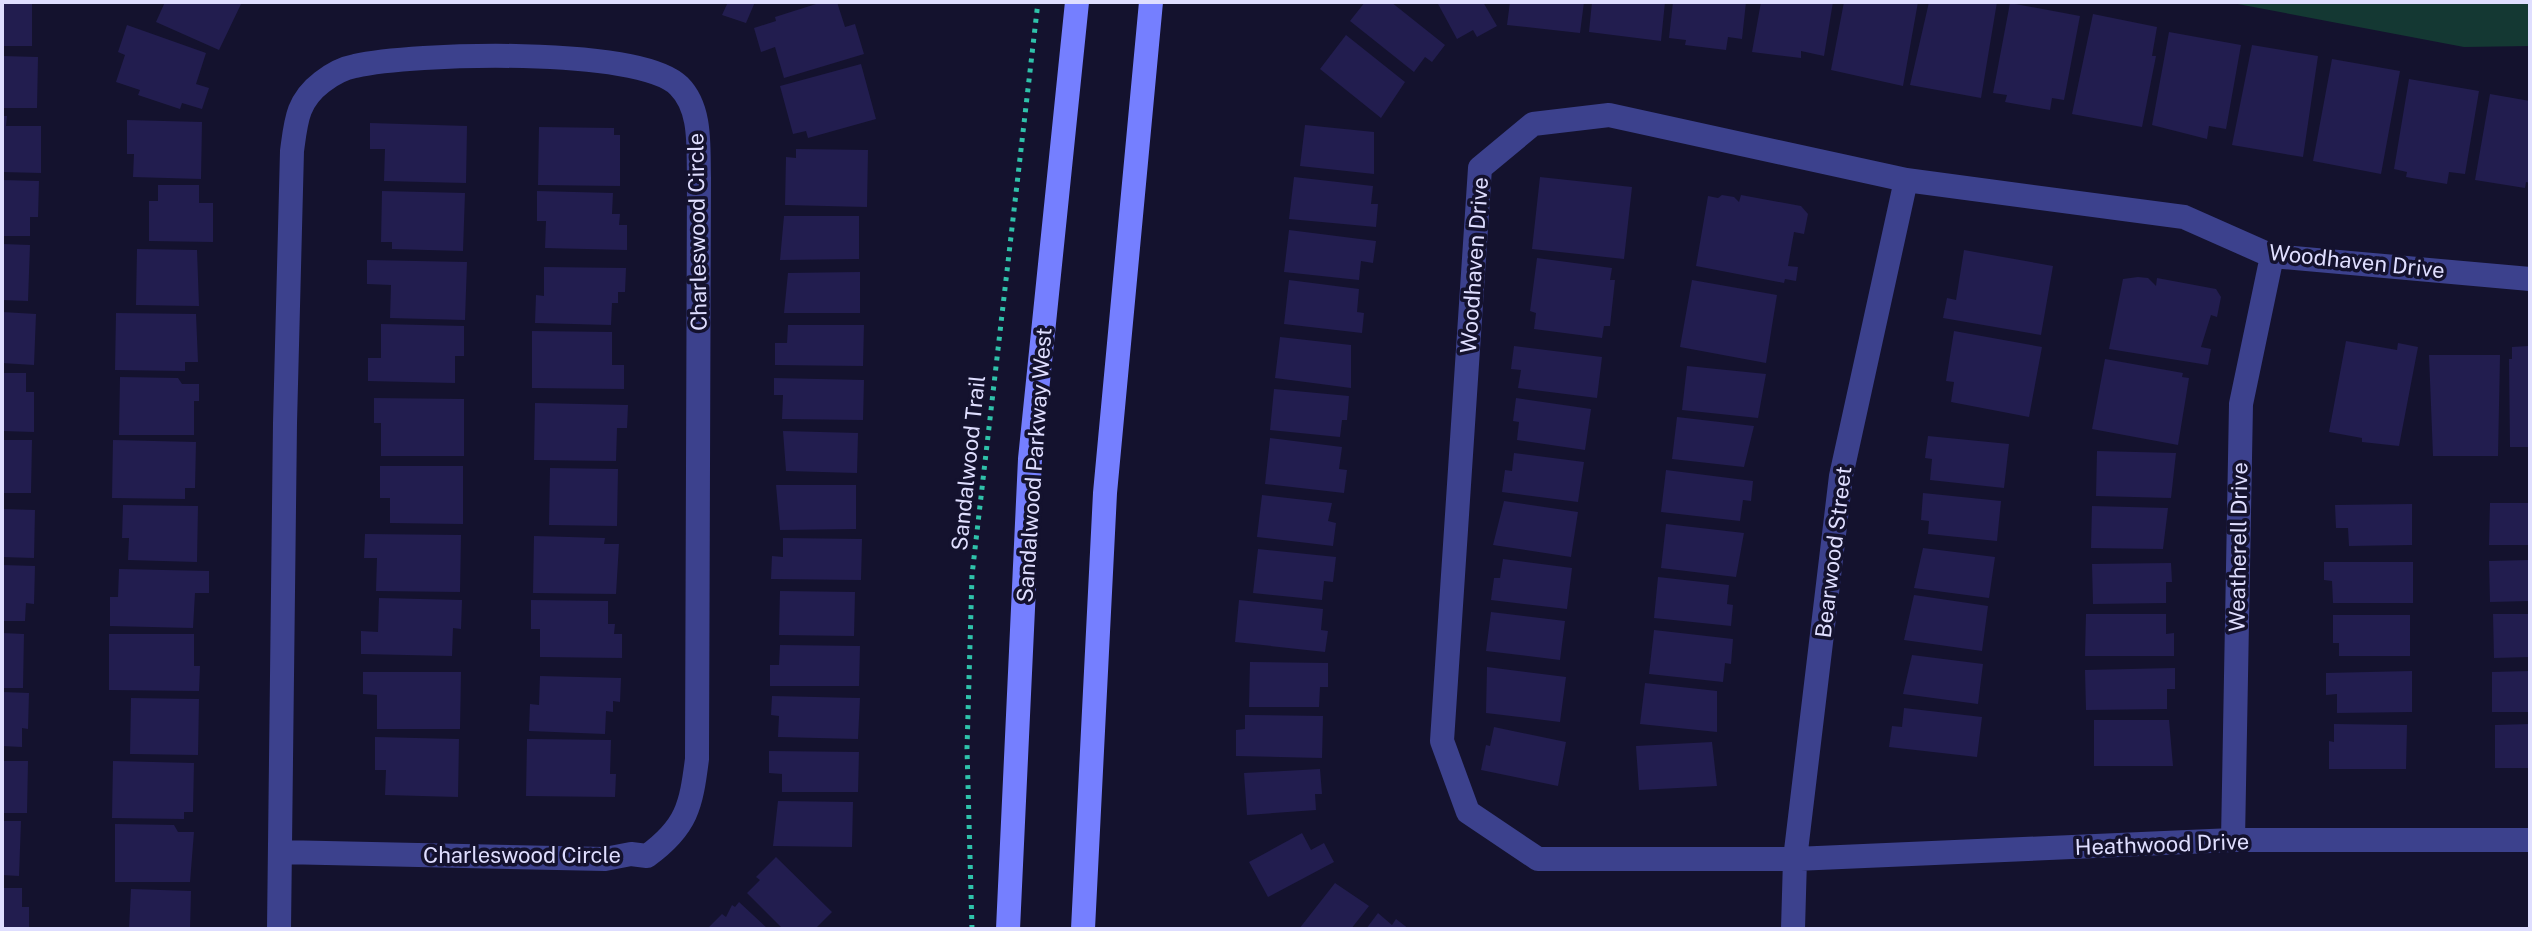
<svg xmlns="http://www.w3.org/2000/svg" width="2532" height="931" viewBox="0 0 2532 931" font-family="'Public Sans',sans-serif">
  <rect width="100%" height="100%" fill="#14122e"/>
  <path fill="#143833" d="M2227,2H2530V46L2464,47Z"/>
  <path fill="#221d4f" d="M2,2H32V46H2Z
    M165,2H242L219,50L156,22Z
    M728,2H755L746,23L722,15Z
    M837,2L845,27L855,24L864,54L784,78L775,47L761,52L754,28L776,21L775,17L816,4Z
    M1365,2H1391L1445,45L1432,62L1425,57L1414,72L1350,21Z
    M1437,2H1483L1497,26L1477,37L1473,30L1457,39Z
    M1510,2H1584L1580,33L1507,25Z
    M1592,2H1665L1661,41L1589,32Z
    M1673,2H1746L1742,39L1728,37L1726,50L1685,45L1686,40L1669,38Z
    M1761,2H1833L1824,56L1801,51V58L1752,52Z
    M1844,2H1918L1903,86L1831,70Z
    M1929,2H1997L1981,98L1910,85Z
    M2010,3L2080,16L2064,100L2052,98L2050,110L2005,102L2007,95L1993,93Z
    M2093,14L2157,27L2152,56H2156L2142,127L2072,114Z
    M127,25L206,53L196,84L209,88L202,109L182,103L180,109L138,95L140,90L116,82L125,55L118,52Z
    M2169,32L2241,45L2226,129L2209,126L2207,139L2152,125Z
    M1346,35L1405,82L1381,118L1320,69Z
    M2252,45L2318,56L2303,157L2232,145Z
    M2,56L38,57L37,108H2Z
    M2332,59L2400,71L2381,174L2313,161Z
    M861,64L876,119L808,138L806,131L793,134L780,86Z
    M2409,79L2479,91L2465,174L2449,172L2447,184L2406,177L2407,172L2394,169Z
    M2490,94L2530,101V183L2526,182L2525,188L2475,180Z
    M2,116H7L6,126H41V173L2,172Z
    M127,120L202,122L201,179L133,177L134,154H127Z
    M370,123L467,126L466,183L384,181L385,149H370Z
    M1305,125L1374,132V174L1300,166Z
    M539,127L614,128V135H620V186L538,185Z
    M796,149L868,150L867,207L785,205L786,157L796,158Z
    M1294,177L1373,186L1371,204H1378L1376,227L1289,219Z
    M1540,177L1632,187L1624,259L1532,249Z
    M2,180L39,181L38,217H30V236H2Z
    M158,185H199V203H213V242L149,241V201H158Z
    M382,191L465,193L463,251L392,249V242H381Z
    M537,191L613,193L612,214H620L619,225H627V250L545,248L546,221H537Z
    M1722,195L1734,197L1739,202L1741,195L1801,206L1808,214L1804,234L1794,232L1788,266L1798,267L1796,281L1785,279L1784,283L1696,266L1708,196L1718,198Z
    M784,216H859V259L780,260Z
    M1289,230L1376,241L1373,263L1361,261L1359,280L1284,272Z
    M2,244L30,245L28,301L2,300Z
    M137,249L197,250L199,306L136,305Z
    M1964,250L2053,266L2041,335L1943,318L1947,298L1956,300Z
    M1537,258L1612,268L1610,280H1615L1610,326H1604L1602,338L1534,329L1536,313L1530,311Z
    M367,260L467,262L465,320L390,318L391,285L367,284Z
    M544,267L626,268L625,292H618V303H612L611,325L535,323L536,295L544,296Z
    M860,272V313H784L788,273Z
    M2138,277L2148,278L2156,286L2157,278L2216,289L2221,297L2217,317L2211,315L2201,347L2211,349L2208,365L2109,349L2123,279Z
    M1289,280L1359,289L1357,312L1364,313L1362,333L1284,324Z
    M1692,280L1777,295L1766,363L1680,347Z
    M2,312L36,314L34,365L2,363Z
    M116,313L196,314L198,362H185V371L115,370Z
    M381,324L464,326V356H455V383L368,381V358H381Z
    M788,325H864L863,366L775,365V343H787Z
    M532,331L612,332V365H624V389L532,388Z
    M1954,331L2042,347L2029,417L1951,402L1954,382L1946,381Z
    M1280,337L1351,345V388L1275,378Z
    M2346,341L2397,350L2398,343L2418,347L2399,446L2362,442V438L2329,432Z
    M1514,346L1602,357L1597,398L1518,388L1521,370L1511,369Z
    M2528,346L2530,447H2510L2509,359H2512V347Z
    M2429,355H2500L2498,456H2433Z
    M2105,359L2183,373L2182,377L2189,378L2178,445L2092,429Z
    M1687,366L1766,374L1758,418L1682,410Z
    M2,373H26V392H34V432L2,431Z
    M120,377L178,378L182,384H199V401H194V435H119Z
    M774,378L864,380L863,420L782,419L783,395H774Z
    M1274,389L1349,396L1347,420H1342L1340,437L1270,430Z
    M374,398L464,399V456H381V423H374Z
    M1516,398L1591,409L1585,450L1517,440L1519,422L1513,421Z
    M535,403L628,405L627,428H617L616,461L534,460Z
    M1677,417L1754,426L1744,467L1672,459Z
    M783,431L858,433L857,473L786,471Z
    M1928,436L2009,444L2004,488L1930,480L1932,459L1925,458Z
    M1270,438L1342,447L1339,469L1347,470L1344,493L1265,484Z
    M2,440H32L31,493H2Z
    M113,440L196,442L195,488H185V499L112,498Z
    M2097,451L2176,453L2171,498L2096,496Z
    M1514,453L1584,462L1578,502L1502,492L1505,470L1512,471Z
    M380,466H463V524L390,523V498H380Z
    M550,468L618,469L617,526L549,525Z
    M1666,470L1753,481L1751,501L1743,500L1740,521L1661,512Z
    M776,485H856V529L780,530Z
    M1923,493L2001,501L1997,541L1928,534L1929,521L1921,520Z
    M1262,495L1332,503L1328,521L1336,523L1333,546L1257,537Z
    M1504,501L1578,512L1571,557L1493,545Z
    M2490,503H2530V545H2489Z
    M2412,504V545L2349,546L2348,528H2336L2335,505Z
    M123,505L198,506L197,562L128,560L129,538H122Z
    M2092,506L2168,508L2163,549L2091,548Z
    M2,509L35,510L34,558L2,557Z
    M1666,524L1744,533L1736,577L1661,568Z
    M365,534L461,535L460,592L376,591L377,558H364Z
    M534,536L605,538L604,544H619L616,594L533,593Z
    M783,538L862,539L861,580L771,579L772,556L783,557Z
    M1923,548L1995,557L1989,598L1914,588Z
    M1258,549L1336,557L1333,582L1324,581L1322,600L1253,593Z
    M1503,559L1572,568L1567,609L1491,600L1494,578H1500Z
    M2530,560V601L2490,602L2489,561Z
    M2324,562H2413V603H2333L2332,581L2324,580Z
    M2171,563L2172,582H2166V603L2093,604L2092,564Z
    M2,565L35,566L34,604L26,603L25,621H2Z
    M119,569L209,571V593H195L193,628L110,626V597H118Z
    M1658,577L1729,585L1727,604L1733,605L1731,626L1654,618Z
    M780,591L855,592L854,636L779,635Z
    M1914,595L1988,606L1982,651L1904,640Z
    M379,598L462,600L461,629L453,628L452,656L361,654V631L378,632Z
    M531,600L608,601V624H615L614,634H622V658L540,657V629H531Z
    M1239,600L1323,609L1321,630L1328,631L1325,652L1235,642Z
    M1491,612L1565,621L1560,660L1486,651Z
    M2086,614H2166V634L2174,633V656H2085Z
    M2493,614H2530V657L2494,658Z
    M2333,615H2410V656H2339V643H2333Z
    M1654,630L1733,639L1731,664L1725,663L1723,682L1649,674Z
    M2,633L24,634L23,688H2Z
    M109,634H194V666H200L199,691L109,690Z
    M780,645L860,646L859,686H770V665H779Z
    M1912,655L1983,664L1978,704L1903,694Z
    M1250,662L1328,663V687H1320L1319,707H1249Z
    M1487,667L1566,677L1560,722L1486,713Z
    M2175,668V689H2167V709L2086,710L2085,670Z
    M2412,671V712L2337,713V694L2326,695V673Z
    M2530,671V712H2492V672Z
    M363,672H461L460,729H377V695L363,694Z
    M540,676L621,678L620,702L613,701V712L606,711L605,734L529,731L530,704L539,705Z
    M1645,683L1717,691V732L1640,724Z
    M2,692L29,693L28,729L22,728V747L2,746Z
    M772,696L860,698L858,739L778,737L779,716L771,715Z
    M131,698L199,699L198,755L130,754Z
    M1904,708L1982,717L1977,757L1889,747L1892,726L1902,727Z
    M1245,715L1323,716L1322,758L1236,756V730L1245,729Z
    M2094,720H2169L2173,766H2094Z
    M2334,724L2407,725L2406,769H2329V741L2334,742Z
    M2530,724V768H2495V725Z
    M1494,727L1566,742L1558,786L1481,770L1486,745L1490,746Z
    M375,737L459,739L458,797L385,795L386,770H375Z
    M527,739L611,740L610,774H616L615,797L526,796Z
    M1712,742L1717,786L1639,790L1636,746Z
    M769,751L859,752L858,792H782V774L769,773Z
    M2,761H28L27,813H2Z
    M113,761L194,763L193,812H184V819L112,818Z
    M1320,769L1322,794H1315L1316,810L1247,815L1244,773Z
    M778,801L853,802L852,847L773,846Z
    M2,821H21L19,876L2,875Z
    M115,824L174,825L178,832H194L190,882H115Z
    M1302,833L1311,850L1324,843L1334,862L1268,897L1249,862Z
    M776,857L832,912L815,929H783L747,893L760,880L756,877Z
    M1335,883L1369,906L1351,929H1299Z
    M2,888H22V907H29V929H2Z
    M131,889L191,891L190,929H129Z
    M739,902L768,929H707L722,914L726,917L732,905L735,907Z
    M1378,913L1392,925L1396,919L1409,929H1366Z"/>
  <g fill="none" stroke-linecap="round" stroke-linejoin="round">
    <path stroke="#2fc2aa" stroke-width="5" stroke-dasharray="4 6" stroke-linecap="butt" d="M972,929L967,749L972,575L1038,2"/>
    <path stroke="#3c418d" stroke-width="24" d="M2530,279L2272,256L2184,217L1906,180L1609,115L1533,124L1480,168L1442,741L1468,812L1538,859H1795L2233,840H2530
      M2233,840L2241,404L2272,256
      M279,929L285,423L292,151C296,121 297,101 322,82C331,75 344,68 355,66C411,53 640,46 679,86C702,109 698,147 699,178L697,759C691,806 687,827 647,856L631,854L605,859L280,852
      M1793,929L1795,859L1841,476L1906,180"/>
    <path stroke="#757fff" stroke-width="24" d="M1008,929L1030,459L1077,2
      M1083,929L1105,493L1151,2"/>
  </g>
  <g text-anchor="middle" dominant-baseline="central" stroke-width="7" stroke-linejoin="round" paint-order="stroke">
    <g font-size="22" fill="#dfdeff" stroke="#14122e">
      <text transform="translate(697 232) rotate(-91)">Charleswood Circle</text>
      <text transform="translate(2357 261) rotate(6)">Woodhaven Drive</text>
      <text transform="translate(1474 265) rotate(-86)">Woodhaven Drive</text>
      <text transform="translate(968 463) rotate(-84)">Sandalwood Trail</text>
      <text transform="translate(1034 465) rotate(-86)">Sandalwood Parkway West</text>
      <text transform="translate(2238 547) rotate(-89)">Weatherell Drive</text>
      <text transform="translate(1833 552) rotate(-83)">Bearwood Street</text>
      <text transform="translate(2162 844) rotate(-2)">Heathwood Drive</text>
      <text x="522" y="855">Charleswood Circle</text>
    </g>
  </g>
  <rect width="2532" height="931" fill="none" stroke="#dfdeff" stroke-width="8"/>
</svg>
